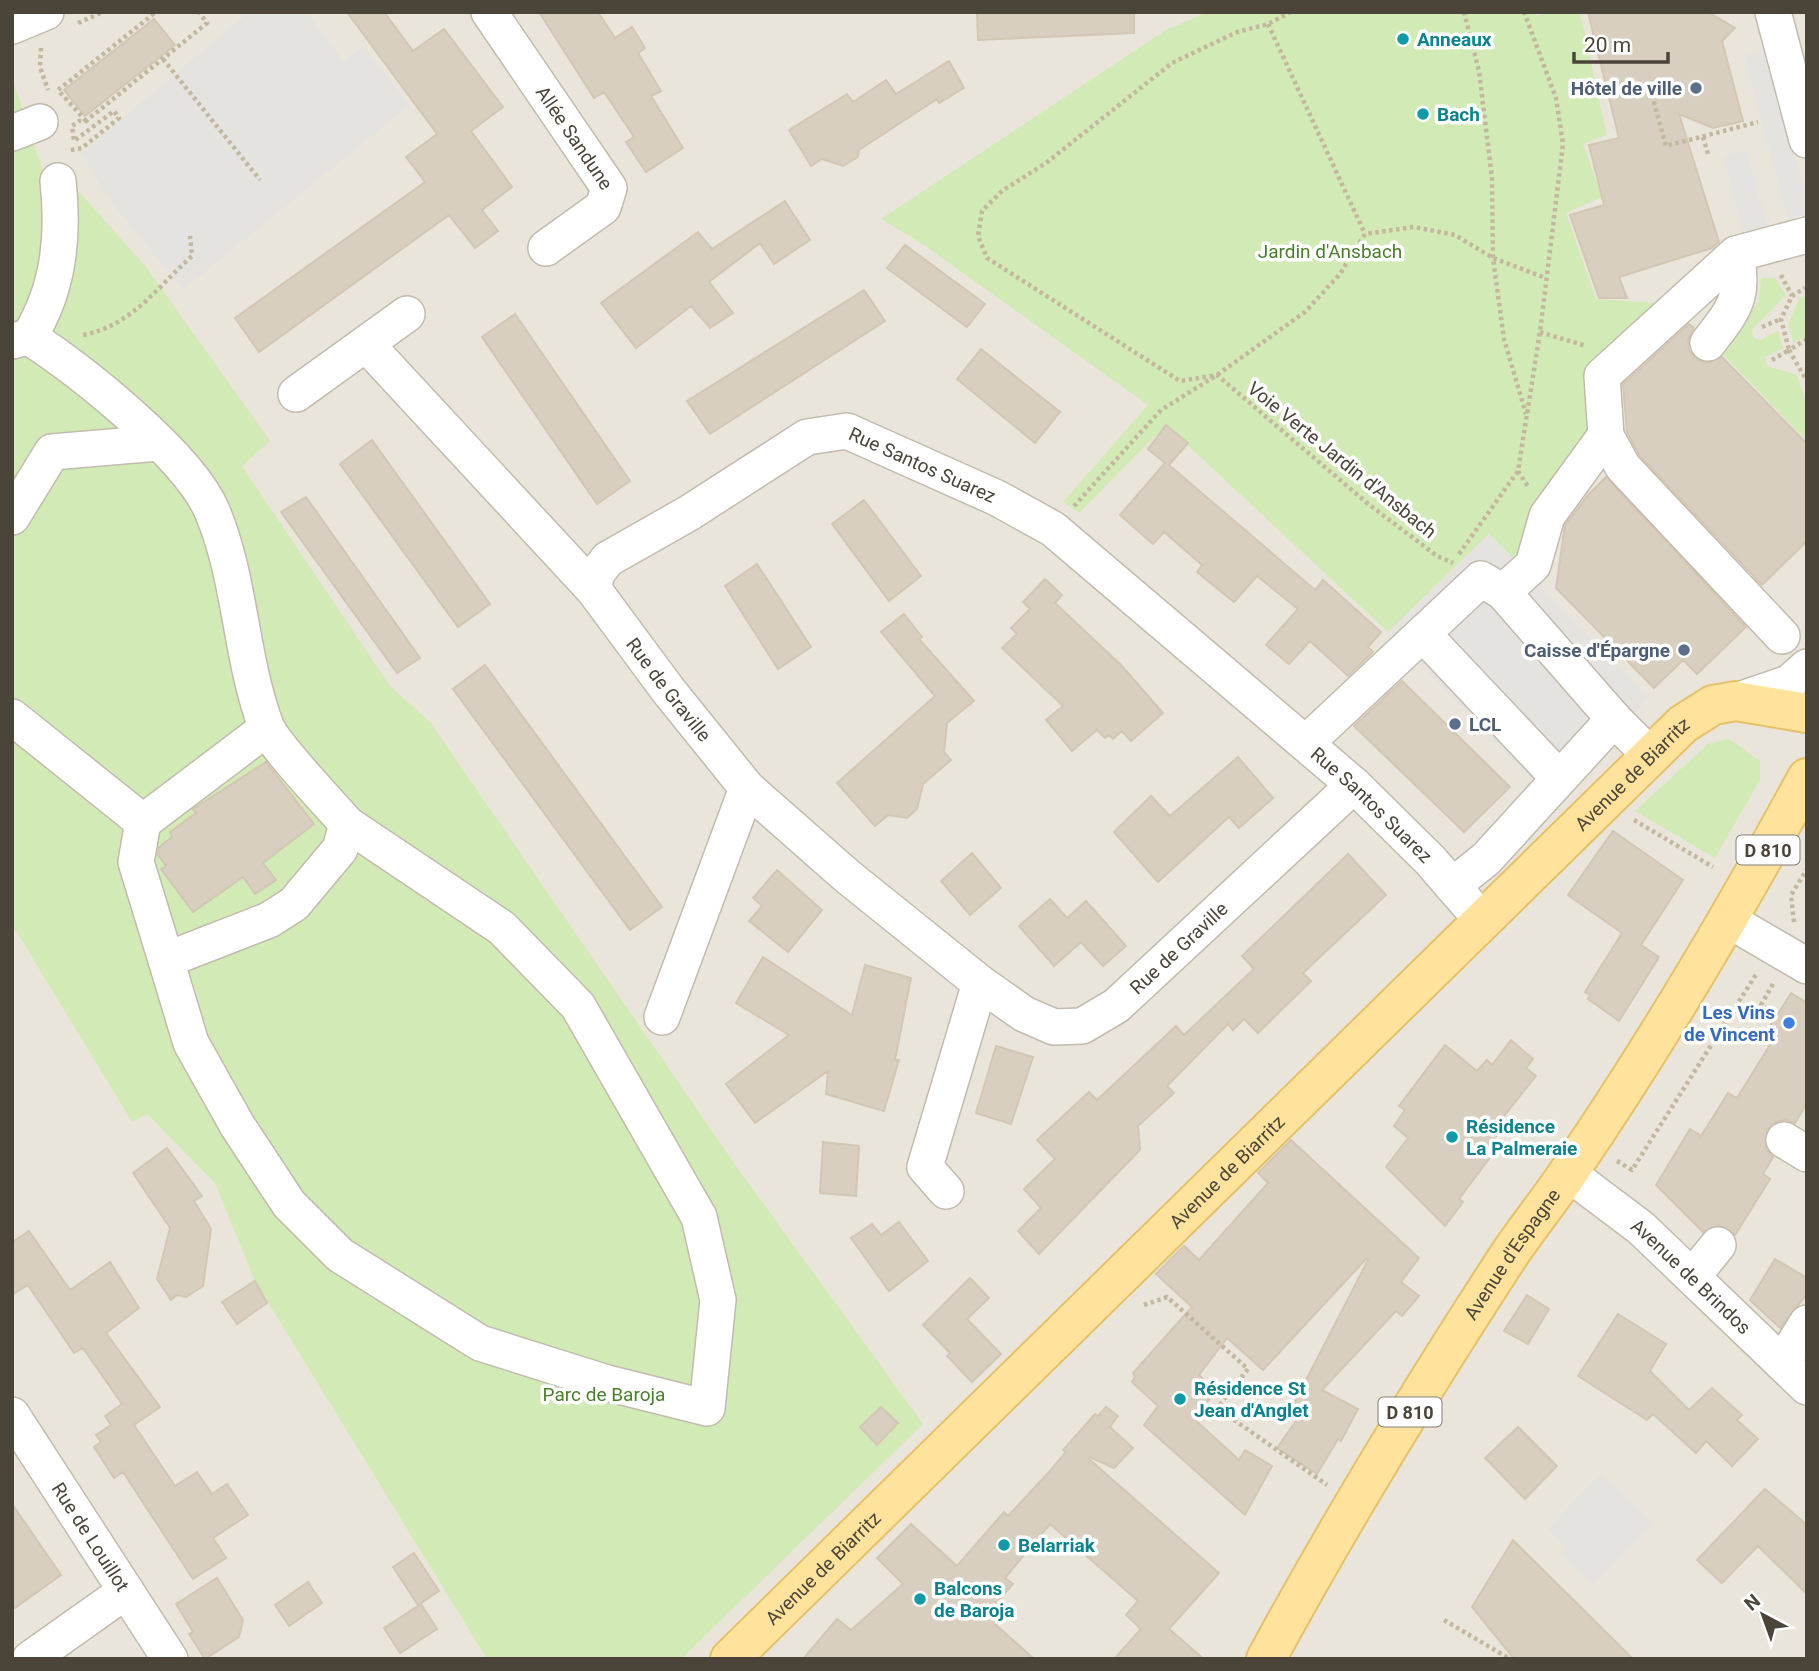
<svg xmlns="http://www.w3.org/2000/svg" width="1819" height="1671" viewBox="0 0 1819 1671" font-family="Roboto,sans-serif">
  <rect width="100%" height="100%" fill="#f6f3ec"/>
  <path fill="#eae5da" d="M12,12H1807V1659H12Z"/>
  <path fill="#d2eab5" d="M1208,12H1535L1536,16L1552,12H1580L1607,135L1583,144L1602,197L1566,213L1596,299L1669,304L1595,375L1598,425L1515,560L1489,534L1388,632L1166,425L1079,513L1063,502L1148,405L924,245L881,219L1166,30Z
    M12,77L46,181L73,185L146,267L270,441L242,466L390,686L430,722L736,1166L923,1424L681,1659H487L255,1281L215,1183L147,1114L132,1122L12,924Z
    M1761,278H1775L1786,295L1752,330L1753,337L1760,340L1778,331L1783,348L1765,357L1767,366L1797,375L1807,405L1805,439L1723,354L1759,301Z
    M1807,296V336L1794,343L1788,324L1800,297Z
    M1729,739L1760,761V780L1715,858L1635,811L1708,744Z"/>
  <path fill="#e5e3e0" d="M242,12H307L344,61L363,46L410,105L183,290L106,196L82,152L244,16Z
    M1766,50L1807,201V214L1788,219L1744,56Z
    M1747,150L1769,234L1745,240L1723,155Z
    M1489,534L1649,698L1548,796L1388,632Z
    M1601,1473L1653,1523L1594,1585L1560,1553L1566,1547L1547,1530Z"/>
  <path fill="#d8cfc1" stroke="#d3c7b4" stroke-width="2" d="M347,12H384L413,51L444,29L503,107L471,131L512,187L482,210L498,231L475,248L449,215L259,352L235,318L425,182L406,157L437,134Z
    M539,12H598L615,38L632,27L645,48L638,53L661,91L651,96L683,148L646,172L626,142L634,137L604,92L594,98Z
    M977,12H1134V33L978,40Z
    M1588,12H1708L1735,28L1722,41L1743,121L1713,128L1679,114L1719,242L1712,248L1619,277L1627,298H1599L1570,215L1604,205L1589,145L1619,138Z
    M154,19L175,45L85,116L64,90Z
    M949,61L964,88L939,103L937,99L859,150L858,157L843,166L822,159L811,166L789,130L847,94L853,102L886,80L896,94Z
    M785,201L810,240L774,264L760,243L709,282L733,313L710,328L691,306L636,348L601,303L698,232L712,249Z
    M905,245L985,304L967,327L887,268Z
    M864,290L885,321L710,434L687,401Z
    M515,314L630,481L597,504L482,337Z
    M1689,324L1694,328L1688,340L1689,350L1695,358L1706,363L1722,357L1807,444V541L1762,585L1639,455L1627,432L1623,384Z
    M981,349L1060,412L1035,443L957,379Z
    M1166,425L1188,443L1169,465L1315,590L1323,580L1381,632L1368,647L1373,652L1348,676L1310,641L1289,664L1266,645L1298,609L1257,576L1234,602L1197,572L1202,565L1164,532L1153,544L1120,515L1165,463L1148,449Z
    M372,440L490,604L458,627L340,464Z
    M1606,477L1746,627L1697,674L1683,660L1654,688L1556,588L1565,525L1588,495Z
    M306,497L420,658L397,673L281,512Z
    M864,500L921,576L889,601L832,524Z
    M757,564L811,647L778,669L725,586Z
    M1045,579L1062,595L1055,603L1121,665L1163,713L1131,741L1122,731L1113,739L1109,735L1105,738L1097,730L1072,751L1046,720L1063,706L1002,648L1017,634L1011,628L1030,609L1023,602Z
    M904,614L922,637L919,639L974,701L947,723L944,752L951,760L923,784L917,809L907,818L888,815L875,826L837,783L935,696L881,632Z
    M485,665L662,907L630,930L453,689Z
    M1402,681L1510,787L1464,832L1354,726Z
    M1238,757L1273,798L1239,828L1229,817L1158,882L1114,832L1151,796L1170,816Z
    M266,762L314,824L263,863L276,880L255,894L243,877L193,912L161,869L166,866L158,855L159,847L172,837L170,832L196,813L193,809Z
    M1613,831L1683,880L1641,945L1659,957L1619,1021L1588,999L1590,995L1585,992L1622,933L1568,895Z
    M972,853L1001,888L970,915L941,881Z
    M1348,854L1386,895L1303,973L1311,981L1258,1033L1244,1019L1233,1030L1228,1024L1167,1086L1174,1093L1138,1126L1140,1150L1039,1254L1018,1231L1041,1208L1024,1189L1055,1159L1037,1140L1089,1092L1097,1100L1176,1026L1184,1035L1254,969L1242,956Z
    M777,870L822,910L788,952L749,921L762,906L753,898Z
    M1050,899L1067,918L1086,901L1126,946L1103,966L1081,942L1054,966L1019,926Z
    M763,957L852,1015L865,965L911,978L895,1060H899L884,1111L826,1094L828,1071L755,1123L726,1084L789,1035L736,1003Z
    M1791,993L1807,1003V1103L1795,1123L1785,1120L1775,1122L1767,1130L1766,1149L1773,1157L1763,1174L1770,1179L1735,1235L1720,1225L1703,1232L1656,1185L1690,1129L1701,1136L1728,1093L1737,1098L1773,1040L1765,1034Z
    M1511,1040L1533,1059L1526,1068L1536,1076L1492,1131L1497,1135L1494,1139L1500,1144L1459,1199L1463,1202L1445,1226L1386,1167L1408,1138L1394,1126L1405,1110L1399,1106L1445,1045L1477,1071L1487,1060L1492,1065Z
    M996,1046L1033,1057L1011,1124L976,1113Z
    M1291,1140L1419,1258L1401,1282L1419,1296L1402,1316L1396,1311L1322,1390L1358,1409L1341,1441L1338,1439L1317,1474L1277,1448L1305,1408L1294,1419L1288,1415L1368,1260L1366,1259L1263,1370L1227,1338L1199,1375L1216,1392L1193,1418L1239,1460L1245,1450L1272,1466L1245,1515L1144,1425L1158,1406L1132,1382L1135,1377L1133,1373L1192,1307L1156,1274L1184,1246L1199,1260L1268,1183L1258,1173Z
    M823,1142L859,1146L856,1196L820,1193Z
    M167,1148L202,1196L194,1201L211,1229L203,1286L186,1297L177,1295L171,1300L157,1279L170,1228L133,1173Z
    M899,1222L928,1261L889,1291L851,1238L872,1224L881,1235Z
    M29,1231L70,1290L110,1262L139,1308L106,1333L160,1407L134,1425L175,1486L197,1472L212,1494L227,1484L248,1515L213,1538L226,1558L193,1579L123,1472L114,1478L94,1447L101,1442L96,1435L111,1425L105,1416L122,1404L83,1348L74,1353L28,1285L12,1295V1242Z
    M1775,1259L1807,1278V1294L1780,1328L1750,1300Z
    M970,1278L989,1298L967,1319L1001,1354L972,1382L947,1356L950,1353L923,1325Z
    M255,1281L267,1303L237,1324L222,1302Z
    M1527,1295L1549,1309L1528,1344L1504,1331Z
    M1618,1314L1666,1344L1650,1371L1689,1410L1712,1388L1742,1415L1737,1420L1758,1439L1732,1466L1706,1441L1696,1453L1653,1414L1647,1420L1578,1376Z
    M881,1407L898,1423L877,1445L860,1427Z
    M1106,1407L1118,1416L1110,1427L1133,1448L1114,1468L1090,1457L1089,1459L1219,1573L1169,1629L1204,1659H1114L1141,1629L1126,1615L1138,1601L1050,1524L1005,1578L1013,1584L996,1603L1004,1610L999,1614L1003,1617L996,1625L1034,1659H803L837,1619L851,1630L903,1584L877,1558L911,1524L957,1566L1004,1512L1008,1516L1049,1472L1066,1452L1063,1450L1095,1414L1098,1416Z
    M1518,1427L1557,1466L1525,1499L1485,1458Z
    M1765,1489L1807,1525V1594L1758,1546L1722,1583L1697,1560Z
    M12,1504L61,1575L12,1610Z
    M1513,1540L1633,1659H1514L1472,1607Z
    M414,1553L439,1591L418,1605L393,1567Z
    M217,1578L243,1620L239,1637L205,1659L189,1634L193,1632L176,1604Z
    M308,1582L322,1603L289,1626L275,1605Z
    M421,1604L437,1629L400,1653L384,1628Z"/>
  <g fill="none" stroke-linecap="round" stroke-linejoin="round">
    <g stroke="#c2bbae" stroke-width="38">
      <g id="minor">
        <path id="s1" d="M489,12L609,188L603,207L546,248"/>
        <path d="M1773,12L1807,140"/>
        <path d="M12,26L46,12"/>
        <path d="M12,133L40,122"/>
        <path d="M29,337C80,370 189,456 212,511C241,579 240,657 266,726C273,745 331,805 347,824L340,849L294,904L269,920L166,960L136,862L143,822"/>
        <path d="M12,341L29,337C59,289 64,236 58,181"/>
        <path d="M1708,343C1734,309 1745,298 1736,254"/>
        <path id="s2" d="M366,344L594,590L668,690L747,788L847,876L980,983L1024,1014L1054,1027L1082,1026L1116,1006L1354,785"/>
        <path d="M296,394L407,314"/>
        <path d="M12,517L52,452L158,443"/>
        <path id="s3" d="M594,590L596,574L608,559L689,513L807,437L847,431L997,498L1053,529L1354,785L1430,860L1482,920"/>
        <path d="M1503,592L1533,565L1547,516L1606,435"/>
        <path d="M1424,635L1558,777"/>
        <path d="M1782,636L1623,467L1606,436L1602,376L1736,254L1807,235"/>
        <path d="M1736,701L1789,683L1807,667"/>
        <path d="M12,717L143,822L266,729"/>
        <path d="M1306,743L1481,579L1503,592L1614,719"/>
        <path d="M1452,886L1486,859L1614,719L1650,755"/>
        <path d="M1730,921L1807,966"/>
        <path d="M166,960L191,1043L237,1125L289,1204L340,1255L480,1343L607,1383L707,1408L718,1300L699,1217L578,1006L502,928L347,824"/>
        <path d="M662,1017L747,788"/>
        <path d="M1784,1140L1807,1154"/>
        <path id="s4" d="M1568,1173L1641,1228L1807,1387"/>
        <path d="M946,1191L925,1167L980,983"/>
        <path d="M1692,1277L1718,1245"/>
        <path d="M1782,1363L1807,1323"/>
        <path id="s5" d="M12,1415L170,1659"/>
        <path d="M30,1659L126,1591"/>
      </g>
    </g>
    <g stroke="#e6c16a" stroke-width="42">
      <g id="major">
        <path id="s6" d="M730,1659L1683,724L1713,705L1736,701L1807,713"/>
        <path id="s7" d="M1266,1659C1341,1521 1423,1387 1509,1255C1528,1227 1549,1201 1568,1173C1655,1046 1733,914 1807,778"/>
      </g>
    </g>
    <path stroke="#c4b79f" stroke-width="4.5" stroke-dasharray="3.5 3.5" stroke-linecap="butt" d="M1291,12L1268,24L1237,32L1172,63L1046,163L1002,191L982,211L978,236L987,258L1180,381L1217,375L1367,503L1437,556L1453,563
      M1464,12L1479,71L1492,178L1493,258L1504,339L1526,414
      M78,23L103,12
      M1268,24L1365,234
      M41,48L40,67L48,90
      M163,59L260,180
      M1650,88L1666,146L1758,122
      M86,121L58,90L156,12
      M1703,137L1708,154
      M71,150L82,148L119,118L114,111L74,141L72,126L79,121H86L207,23L199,12
      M1781,275L1792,296
      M1762,327L1781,319
      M1540,332L1586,346
      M83,335C133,325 156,288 192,256L190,236
      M1807,339L1789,350L1807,381
      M1772,360L1789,350L1781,319L1792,296L1805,288
      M1518,471L1529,488
      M1074,506L1161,410L1217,375L1305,312L1340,274L1365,234L1414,227L1455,235L1493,258L1546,278
      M1459,554L1518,471L1540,332L1563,144L1556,98L1524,12
      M1634,820L1713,867
      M1794,922L1791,895L1807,869
      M1773,984L1761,1005L1774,1014
      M1617,1161L1632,1170L1757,973
      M1144,1305L1167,1297L1248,1369L1217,1408L1327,1485
      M1444,1620L1510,1659"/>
    <use href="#minor" stroke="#fff" stroke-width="35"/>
    <use href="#major" stroke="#ffe39c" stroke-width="38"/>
  </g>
  <g fill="#0f9aa8" stroke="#fff" stroke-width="2.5">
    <circle cx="1403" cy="39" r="7"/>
    <circle cx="1423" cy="114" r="7"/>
    <circle cx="1452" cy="1137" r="7"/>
    <circle cx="1180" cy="1399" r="7"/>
    <circle cx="1004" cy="1545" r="7"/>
    <circle cx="920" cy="1599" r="7"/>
  </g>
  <g fill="#5c6f8a" stroke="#fff" stroke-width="2.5">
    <circle cx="1696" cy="88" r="7"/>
    <circle cx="1684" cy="650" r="7"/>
    <circle cx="1455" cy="724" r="7"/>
  </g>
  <circle fill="#3f7fe0" stroke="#fff" stroke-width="2.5" cx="1789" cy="1023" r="7"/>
  <g text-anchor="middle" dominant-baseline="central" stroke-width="7" stroke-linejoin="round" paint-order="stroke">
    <g fill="#fff" stroke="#817c74" stroke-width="2">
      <rect x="1736.5" y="835.5" width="63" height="29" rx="5"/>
      <rect x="1378.5" y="1397.5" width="63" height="29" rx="5"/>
    </g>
    <g font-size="18" font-weight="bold" fill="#4b4439">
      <text x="1768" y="850">D 810</text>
      <text x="1410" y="1412">D 810</text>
    </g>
    <g font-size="19" font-weight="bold" fill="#0d838f" stroke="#fff" text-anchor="start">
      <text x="1417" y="39">Anneaux</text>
      <text x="1437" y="114">Bach</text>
      <text x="1466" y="1126">Résidence<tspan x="1466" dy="22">La Palmeraie</tspan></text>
      <text x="1194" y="1388">Résidence St<tspan x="1194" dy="22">Jean d'Anglet</tspan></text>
      <text x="1018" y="1545">Belarriak</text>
      <text x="934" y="1588">Balcons<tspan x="934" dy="22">de Baroja</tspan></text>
    </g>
    <g font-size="19" font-weight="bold" fill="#4e5e75" stroke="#fff" text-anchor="end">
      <text x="1682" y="88">Hôtel de ville</text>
      <text x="1670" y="650">Caisse d'Épargne</text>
      <text x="1469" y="724" text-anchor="start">LCL</text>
    </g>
    <g font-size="19" fill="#4b4439" stroke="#fff">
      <text stroke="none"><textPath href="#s1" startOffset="152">Allée Sandune</textPath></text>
      <text transform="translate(1342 460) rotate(39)">Voie Verte Jardin d'Ansbach</text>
      <text stroke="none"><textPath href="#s3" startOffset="392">Rue Santos Suarez</textPath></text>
      <text stroke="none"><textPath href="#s2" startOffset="460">Rue de Graville</textPath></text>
      <text stroke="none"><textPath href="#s6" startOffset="1264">Avenue de Biarritz</textPath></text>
      <text stroke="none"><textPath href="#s3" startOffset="959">Rue Santos Suarez</textPath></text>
      <text stroke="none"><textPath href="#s2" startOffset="1129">Rue de Graville</textPath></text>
      <text stroke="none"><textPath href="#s6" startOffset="696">Avenue de Biarritz</textPath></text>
      <text stroke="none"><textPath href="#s7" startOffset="474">Avenue d'Espagne</textPath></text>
      <text stroke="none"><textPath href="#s4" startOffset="161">Avenue de Brindos</textPath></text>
      <text stroke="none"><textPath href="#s5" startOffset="145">Rue de Louillot</textPath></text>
      <text stroke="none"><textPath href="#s6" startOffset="130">Avenue de Biarritz</textPath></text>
    </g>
    <g font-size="19" fill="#4a7f2a" stroke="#fff">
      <text x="1330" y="251">Jardin d'Ansbach</text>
      <text x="604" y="1394">Parc de Baroja</text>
    </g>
    <g font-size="19" font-weight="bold" fill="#366cbe" stroke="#fff" text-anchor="end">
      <text x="1775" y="1012">Les Vins<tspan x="1775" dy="22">de Vincent</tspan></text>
    </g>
  </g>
  <rect width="1819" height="1671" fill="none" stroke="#4b4439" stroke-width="28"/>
  <g transform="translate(1763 1615) rotate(319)" stroke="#ffffff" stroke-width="5" paint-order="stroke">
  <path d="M0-5L12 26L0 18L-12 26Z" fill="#4b4439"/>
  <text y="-10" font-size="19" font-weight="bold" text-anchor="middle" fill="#4b4439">N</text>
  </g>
  <path d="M1574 52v10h94v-10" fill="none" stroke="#4b4439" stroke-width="3.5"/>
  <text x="1584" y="52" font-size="21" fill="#4b4439" stroke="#ffffff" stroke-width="5" paint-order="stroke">20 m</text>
</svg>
